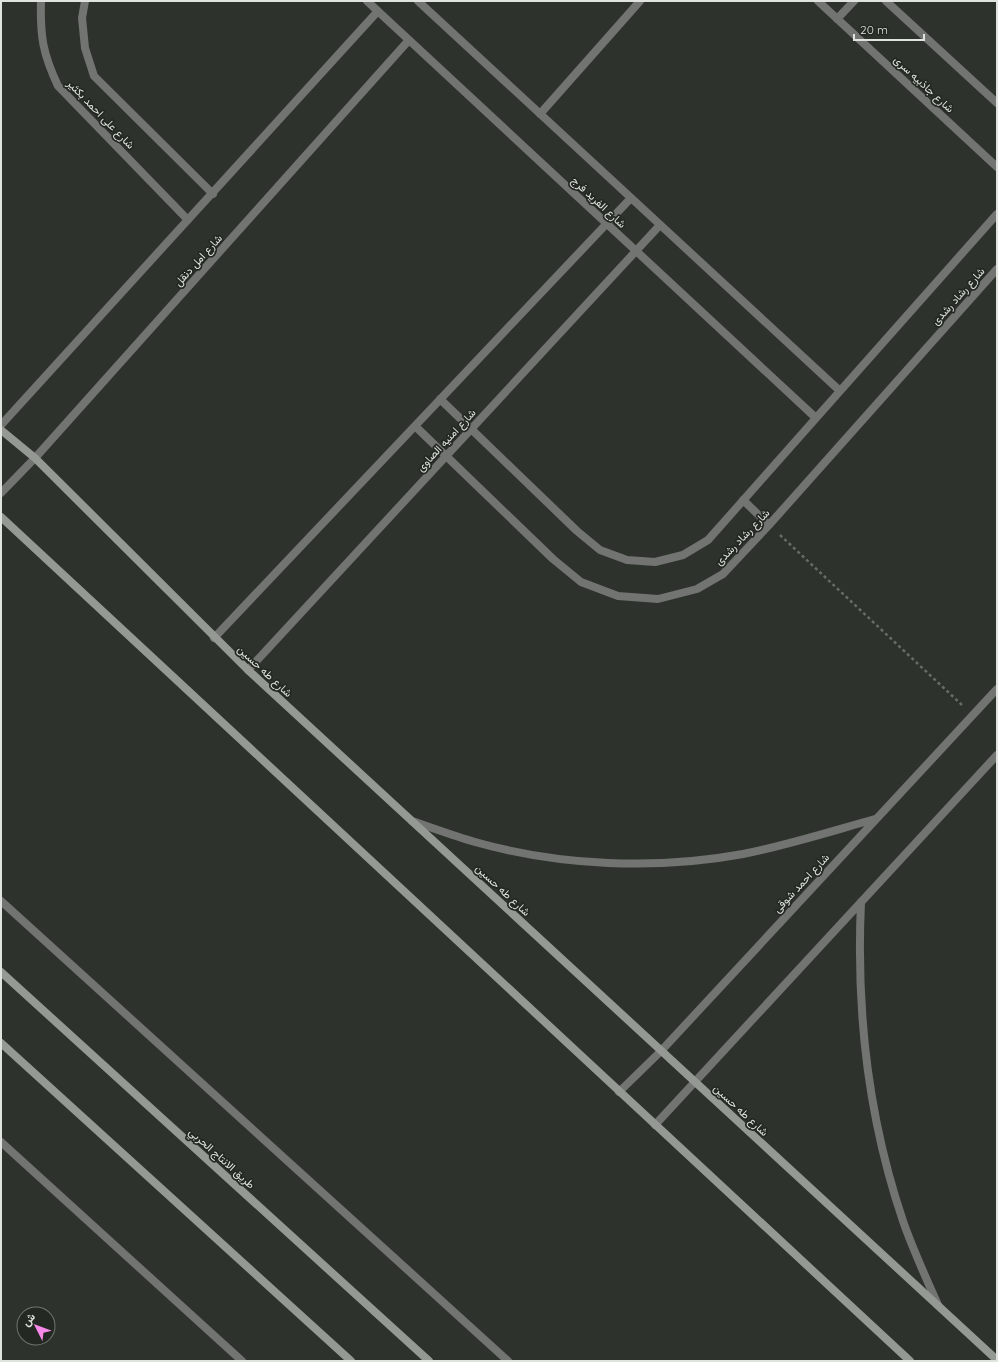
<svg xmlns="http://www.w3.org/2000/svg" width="998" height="1362" viewBox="0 0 998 1362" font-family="Quicksand,Vazirmatn,sans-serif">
  <rect width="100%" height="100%" fill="#2d332c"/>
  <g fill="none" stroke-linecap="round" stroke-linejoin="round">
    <path stroke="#676c66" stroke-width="2.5" stroke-dasharray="3 3" stroke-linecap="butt" d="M780,535L962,705"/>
    <path stroke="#717470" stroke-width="8" d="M1,901L508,1361"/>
    <path stroke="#717470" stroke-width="8" d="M41,1C40,37 43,54 58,86L188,220
      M85,1L82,18L85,48L94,76L213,194
      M367,1L816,418
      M418,1L840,391
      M818,1L997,167
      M886,1L997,103
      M837,19L854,1
      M540,114L640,1
      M440,399L577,531L600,550L627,560L655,562L683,555L708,540L997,214
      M1,425L378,11
      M415,426L553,559L581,582L618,596L658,599L697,589L723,574L769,525L997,269
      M1,493L35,458L409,40
      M743,500L769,525
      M214,638L631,198
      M248,670L660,225
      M412,821C433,828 454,836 475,842C560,866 656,870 743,854C788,845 832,831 875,819
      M861,902C856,1011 868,1118 903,1221C913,1250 926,1278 938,1305
      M619,1092L661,1051L997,689
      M655,1125L997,755
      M1,1142L242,1361"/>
    <path stroke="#949993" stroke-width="8" d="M1,430L35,458L248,670L997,1360
      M1,517L910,1361
      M1,972L429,1361
      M1,1043L351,1361"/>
  </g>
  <g text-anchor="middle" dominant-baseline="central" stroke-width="3.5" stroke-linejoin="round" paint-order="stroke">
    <g font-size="11" fill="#e0e4df" stroke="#232922">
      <text transform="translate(924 84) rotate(43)">شارع جاذبيه سرى</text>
      <text transform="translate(101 114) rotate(46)">شارع على احمد بكثير</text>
      <text transform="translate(599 202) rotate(43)">شارع الفريد فرج</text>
      <text transform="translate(198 260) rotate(-48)">شارع امل دنقل</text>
      <text transform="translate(958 296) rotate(-48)">شارع رشاد رشدى</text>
      <text transform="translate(446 440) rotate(-47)">شارع امنيه الصاوى</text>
      <text transform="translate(742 537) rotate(-46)">شارع رشاد رشدى</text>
      <text transform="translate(265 671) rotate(43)">شارع طه حسين</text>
      <text transform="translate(801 883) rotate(-47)">شارع احمد شوقى</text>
      <text transform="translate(503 890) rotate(43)">شارع طه حسين</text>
      <text transform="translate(741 1110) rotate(43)">شارع طه حسين</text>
      <text transform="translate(222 1158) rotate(42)">طريق الانتاج الحربي</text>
    </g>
  </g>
  <rect width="998" height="1362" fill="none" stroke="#e0e4df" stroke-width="4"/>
  <g transform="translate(36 1326) rotate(312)"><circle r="19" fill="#232922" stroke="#6f746e"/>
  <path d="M0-3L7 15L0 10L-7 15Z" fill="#f888ea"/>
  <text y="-6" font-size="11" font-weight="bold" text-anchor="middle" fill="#e0e4df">ش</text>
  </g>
  <path d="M854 34v6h70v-6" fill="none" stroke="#e0e4df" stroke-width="2"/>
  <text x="860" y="34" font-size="12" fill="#e0e4df" stroke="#232922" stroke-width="3" paint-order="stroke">20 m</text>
</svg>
